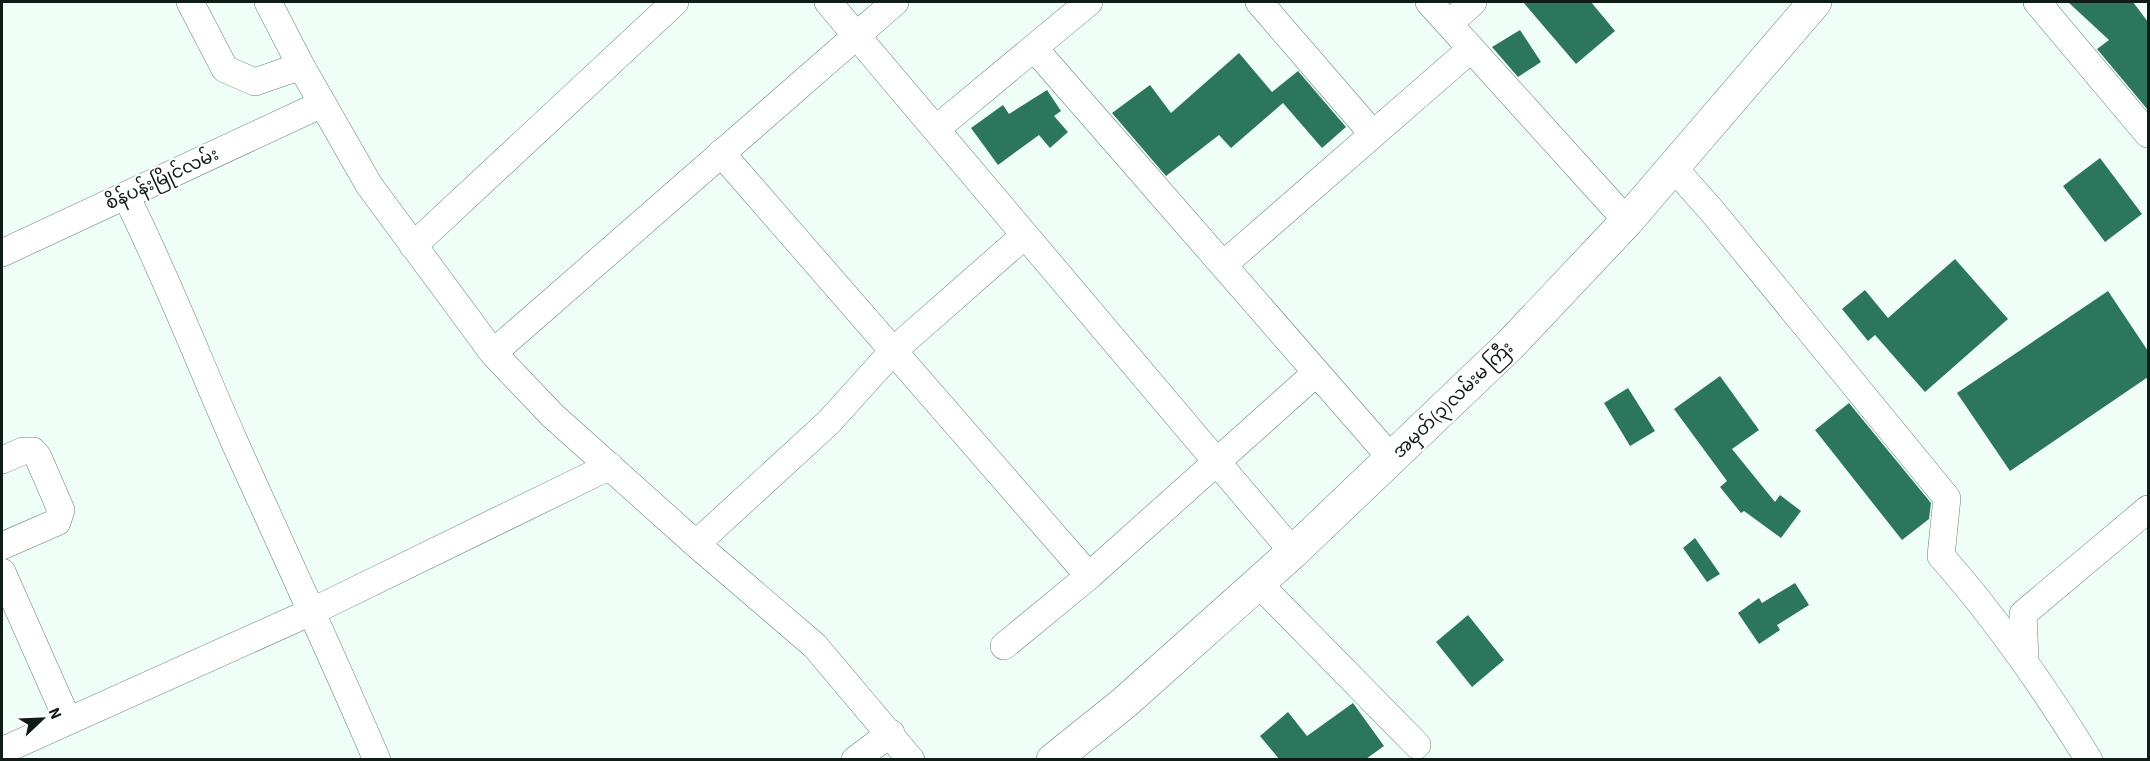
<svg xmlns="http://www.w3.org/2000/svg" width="2150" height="761" viewBox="0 0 2150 761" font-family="'Source Sans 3','Noto Sans Myanmar',sans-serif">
  <rect width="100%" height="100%" fill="#f0fef8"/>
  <path fill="#2d765e" d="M1523,2H1591L1615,31L1576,64Z
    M2068,2H2133L2148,22V110L2097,49L2109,40Z
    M1520,30L1541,62L1518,77L1492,47Z
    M1239,53L1272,92L1298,71L1346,127L1322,148L1283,103L1231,148L1219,135L1166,176L1112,113L1150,85L1171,113Z
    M1047,90L1061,111L1054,116L1068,132L1050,148L1039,135L998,165L971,128L1003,105L1009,114Z
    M2100,158L2142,214L2105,242L2063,186Z
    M1955,259L2008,319L1925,392L1875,335L1868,341L1842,309L1865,290L1888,318Z
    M2108,291L2148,351V377L2010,471L1957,393Z
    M1720,376L1759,430L1732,449L1775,502L1780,495L1801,511L1781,538L1744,511L1741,513L1720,487L1727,481L1674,409Z
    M1628,388L1655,431L1630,446L1604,403Z
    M1849,403L1931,503L1929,519L1902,540L1815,430Z
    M1695,538L1720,574L1707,582L1683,548Z
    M1795,583L1809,605L1777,625L1780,630L1759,644L1738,613L1759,598L1762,603Z
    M1468,615L1504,660L1472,687L1436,642Z
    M1353,703L1384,746L1366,759H1279L1260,736L1288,712L1307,736Z"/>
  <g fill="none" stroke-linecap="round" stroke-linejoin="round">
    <g stroke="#628175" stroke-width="28">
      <path id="minor" d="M190,2L225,69L255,82L301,66
        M268,2L301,66L369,185L493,353L552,415L696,544L815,646L911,760
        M828,2L1293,552
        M1259,2L1373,134
        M1429,2L1627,221
        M2037,2L2148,134
        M1449,24L1473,2
        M1034,48L1392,459
        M936,129L1089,2
        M721,153L1089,576
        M1672,166L1712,211L1947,498L1941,556C1997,619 2044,687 2089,760
        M126,196C166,276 198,359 234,441C282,547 331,653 377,760
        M413,246L675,2
        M2,253L322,104
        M1223,265L1471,49
        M493,353L895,2
        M2,460L23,451H33L38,457L61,510L57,522L2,546
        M696,544L829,422L893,351L1025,235
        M2,572L68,721
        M1258,583L1417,745
        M1004,646L1089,576L1316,373
        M2025,659L2023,614L2148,509
        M2,751L313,611L610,466
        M855,760L891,733"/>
    </g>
    <g stroke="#628175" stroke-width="34">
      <path id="major" d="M1053,760L1124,703L1293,552L1510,345L1627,221L1815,2"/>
    </g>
    <use href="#minor" stroke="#fff" stroke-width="27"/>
    <use href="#major" stroke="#fff" stroke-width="33"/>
  </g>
  <g text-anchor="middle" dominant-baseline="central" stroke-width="4.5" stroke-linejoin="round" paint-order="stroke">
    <g font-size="18" fill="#101c17" stroke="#fff">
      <text transform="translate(162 179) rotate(-25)">စိန်ပန်းမြိုင်လမ်း</text>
      <text transform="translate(1453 400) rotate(-44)">အမှတ်(၃)လမ်းမ ကြီး</text>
    </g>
  </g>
  <rect width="2150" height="761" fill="none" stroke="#101c17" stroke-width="6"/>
  <g transform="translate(42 719) rotate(67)" stroke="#ffffff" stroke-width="4.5" paint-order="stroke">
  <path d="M0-4.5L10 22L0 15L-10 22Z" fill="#101c17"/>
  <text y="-9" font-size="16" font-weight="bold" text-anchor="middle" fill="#101c17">N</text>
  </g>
</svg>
